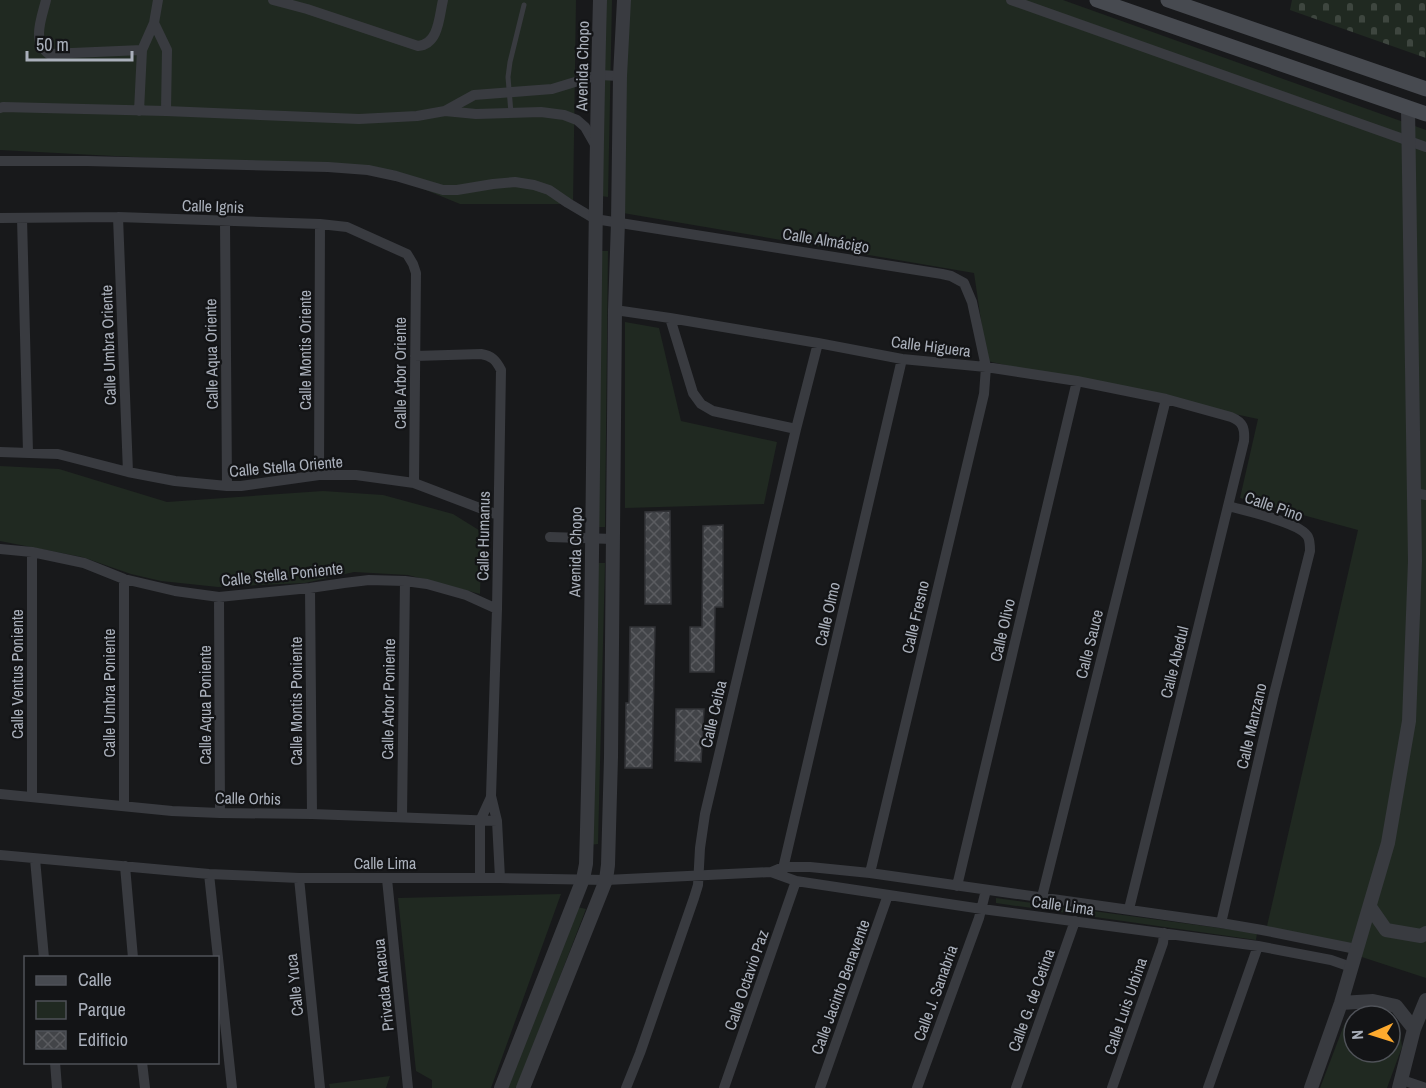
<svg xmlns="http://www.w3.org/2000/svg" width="1426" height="1088" viewBox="0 0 1426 1088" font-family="'Archivo Narrow',sans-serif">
  <defs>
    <pattern id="cemetery-stones" width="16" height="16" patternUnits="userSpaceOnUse" patternTransform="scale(1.5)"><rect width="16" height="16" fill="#202921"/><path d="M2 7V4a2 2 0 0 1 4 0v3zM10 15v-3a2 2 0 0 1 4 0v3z" fill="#3e463f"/></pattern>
    <pattern id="building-cross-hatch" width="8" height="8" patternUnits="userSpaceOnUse" patternTransform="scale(1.5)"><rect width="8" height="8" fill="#424448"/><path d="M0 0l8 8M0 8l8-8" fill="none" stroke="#5b5c60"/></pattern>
  </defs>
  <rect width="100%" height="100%" fill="#18191b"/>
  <path fill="#202921" d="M0,0H576L573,204H460L377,170L0,150Z
    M605,0H612L608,197L601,196Z
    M628,0H1063L1426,130V978L1267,926L1358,530L1240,498L1258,419L987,361L974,273L623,213Z
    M600,251H608L605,527H597Z
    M625,322L659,328L681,421L777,442L764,504L625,508Z
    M0,466L59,469L167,502L323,491L383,495L453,514L482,532L480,594L408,575L354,572L305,583L218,587L161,581L131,574L82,557L0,541Z
    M596,563H605L598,844L589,845Z
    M561,894L491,1088H432V1080L416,1071L398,898Z
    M996,898L1257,933L1256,940L996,903Z
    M577,907L586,909L517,1088H507Z
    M1369,1012L1384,1016H1354V1052H1390V1020L1400,1032L1402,1047L1387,1088H1320L1344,1025L1354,1015Z
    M390,1076L386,1088H330L329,1084Z"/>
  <path fill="url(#cemetery-stones)" d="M1292,0H1426V58L1290,10Z"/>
  <path fill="url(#building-cross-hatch)" stroke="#323337" stroke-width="1.5" d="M670,511L671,604H645V512Z
    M723,525V607H715L714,672H690V627H702L703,526Z
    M630,627H655L652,768H625L626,703H629Z
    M676,709H704L701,762L675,761Z"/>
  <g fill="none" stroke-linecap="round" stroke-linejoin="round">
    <path stroke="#393b40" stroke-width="5" d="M511,113L508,77L510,62L524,5"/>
    <path stroke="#393b40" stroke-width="10" d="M46,0C42,17 31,42 49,54L142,50
      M273,0L307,9L418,46C439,44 439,17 443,0
      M1011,0L1426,147
      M154,23L167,50L166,111
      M0,108L3,107L166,111L359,119L417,116L445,111L476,114L541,112L564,115L577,120L585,127L597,148
      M139,111L142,50L154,23L158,0
      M445,111L474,95L552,89L598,75L620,76
      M0,161H87L328,167L368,170L396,176L443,190H457L493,184L515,182L534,185L549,190L568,203L595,219L942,274L951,276L964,283L972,302L986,367L984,394L870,873
      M118,217L128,472
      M0,218L118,217L320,224L347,227L407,254L413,264L416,273L414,483
      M22,218L28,452
      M225,221L227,486
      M615,310L670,318L818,343L902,359L986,367L1077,381L1166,399L1231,417C1243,422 1245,428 1244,441L1129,909
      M670,318L693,393L701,404L713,411L796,429
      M415,356L481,354C492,356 496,360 501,370L497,609L491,796L497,821L500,878
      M0,452L58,454L128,472L175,481L227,486H241L319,475H356L414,483L498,515
      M319,475L320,224
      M1414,493L1426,495
      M550,537L613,539
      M0,549L32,552L84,563L124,579L175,591L219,597L310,588L344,583L369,580L405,581L427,584L466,595L497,609
      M32,552V796
      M124,579V806
      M310,588L312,814
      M219,597L220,813
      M0,794L172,811L220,813L312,814L497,821
      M402,817L405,581
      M0,855L209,874L299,878H500L606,880L771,872L783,867H810L870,873L1221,923L1262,930L1356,949
      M35,859L44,958
      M125,866L133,958
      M771,872L796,881L982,909L1258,946L1331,960L1351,967
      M782,873L902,359
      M209,874L232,1088
      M299,878L320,1088
      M480,878V821L491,797
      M387,879L408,1088
      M957,886L1077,381
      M1042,897L1166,399
      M1221,923L1273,698L1310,551C1310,547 1310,541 1308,537C1301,522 1245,511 1228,506
      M55,1062L57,1088
      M142,1062L145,1088
      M1402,1080L1426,1088
      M626,1088L640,1053L694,898L698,885L700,848L705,814L796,429L818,343
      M724,1088L796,881
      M820,1088L888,895
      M917,1088L979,918L986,890
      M1016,1088L1075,921
      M1112,1088L1163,943L1164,933
      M1208,1088L1258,946"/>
    <path stroke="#393b40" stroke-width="14" d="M1370,907L1386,930L1421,936L1426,933
      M1341,1003L1373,1001L1396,1006L1414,1029
      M501,1088L583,879L586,864C595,576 592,288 600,0
      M523,1088L606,880L608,865L611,757L615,310L618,222L620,76L624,0
      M1311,1088L1341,1003L1388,843L1409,721L1415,561L1408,108
      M1399,1088L1414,1029L1426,1000"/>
    <path stroke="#474a50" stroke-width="15" d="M1097,0L1426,114
      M1168,0L1426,89"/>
  </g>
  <g text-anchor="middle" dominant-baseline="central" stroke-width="4.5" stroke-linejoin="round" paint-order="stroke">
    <g font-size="16" fill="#aab0bb" stroke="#131416">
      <text transform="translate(582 66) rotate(-89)">Avenida Chopo</text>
      <text transform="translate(213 206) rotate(2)">Calle Ignis</text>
      <text transform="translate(826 240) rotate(9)">Calle Almácigo</text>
      <text transform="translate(108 345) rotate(-92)">Calle Umbra Oriente</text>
      <text transform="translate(931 346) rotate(7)">Calle Higuera</text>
      <text transform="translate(305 350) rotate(-90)">Calle Montis Oriente</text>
      <text transform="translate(211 354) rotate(-91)">Calle Aqua Oriente</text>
      <text transform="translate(400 373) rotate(-90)">Calle Arbor Oriente</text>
      <text transform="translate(286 466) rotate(-5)">Calle Stella Oriente</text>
      <text transform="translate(1274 506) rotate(19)">Calle Pino</text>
      <text transform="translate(483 536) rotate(-89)">Calle Humanus</text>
      <text transform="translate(575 552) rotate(-89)">Avenida Chopo</text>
      <text transform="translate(282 574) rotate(-6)">Calle Stella Poniente</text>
      <text transform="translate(827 614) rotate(-77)">Calle Olmo</text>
      <text transform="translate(915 617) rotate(-77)">Calle Fresno</text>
      <text transform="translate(1002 630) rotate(-77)">Calle Olivo</text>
      <text transform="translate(1089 644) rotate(-76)">Calle Sauce</text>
      <text transform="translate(1174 662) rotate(-76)">Calle Abedul</text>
      <text transform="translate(17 674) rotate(-90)">Calle Ventus Poniente</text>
      <text transform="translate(109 693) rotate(-90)">Calle Umbra Poniente</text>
      <text transform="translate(388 699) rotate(-89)">Calle Arbor Poniente</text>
      <text transform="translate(296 701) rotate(-90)">Calle Montis Poniente</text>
      <text transform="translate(205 705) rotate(-90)">Calle Aqua Poniente</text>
      <text transform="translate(713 714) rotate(-77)">Calle Ceiba</text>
      <text transform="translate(1251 726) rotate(-77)">Calle Manzano</text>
      <text transform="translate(248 798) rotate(1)">Calle Orbis</text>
      <text x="385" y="863">Calle Lima</text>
      <text transform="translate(1063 905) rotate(8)">Calle Lima</text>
      <text transform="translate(746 980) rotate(-71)">Calle Octavio Paz</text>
      <text transform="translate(294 985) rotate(-96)">Calle Yuca</text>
      <text transform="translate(383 985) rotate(-96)">Privada Anacua</text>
      <text transform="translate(840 987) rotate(-70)">Calle Jacinto Benavente</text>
      <text transform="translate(935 993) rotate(-70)">Calle J. Sanabria</text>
      <text transform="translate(1031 1000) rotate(-70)">Calle G. de Cetina</text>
      <text transform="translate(1125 1006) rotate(-71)">Calle Luis Urbina</text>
    </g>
  </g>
  <rect x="24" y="956" width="195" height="108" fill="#131416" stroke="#4f5258" stroke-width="1.5"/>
  <rect x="36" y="976" width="30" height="9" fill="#474a50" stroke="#4f5258" stroke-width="1.5"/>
  <text x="78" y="986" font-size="18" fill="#aab0bb">Calle</text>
  <rect x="36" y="1001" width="30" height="18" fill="#202921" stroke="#4f5258" stroke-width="1.5"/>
  <text x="78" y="1016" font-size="18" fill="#aab0bb">Parque</text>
  <rect x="36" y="1031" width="30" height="18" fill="url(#building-cross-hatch)" stroke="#4f5258" stroke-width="1.5"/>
  <text x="78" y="1046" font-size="18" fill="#aab0bb">Edificio</text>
  <g transform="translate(1372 1034) rotate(267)"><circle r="28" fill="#131416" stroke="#4f5258" stroke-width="1.5"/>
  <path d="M0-4.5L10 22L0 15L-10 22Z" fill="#fdaa2e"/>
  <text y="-9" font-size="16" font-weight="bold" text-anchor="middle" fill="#aab0bb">N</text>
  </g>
  <path d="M27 51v9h105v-9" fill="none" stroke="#aab0bb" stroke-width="3"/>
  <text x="36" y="51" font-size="18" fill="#aab0bb" stroke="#131416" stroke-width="4.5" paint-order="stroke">50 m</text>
</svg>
